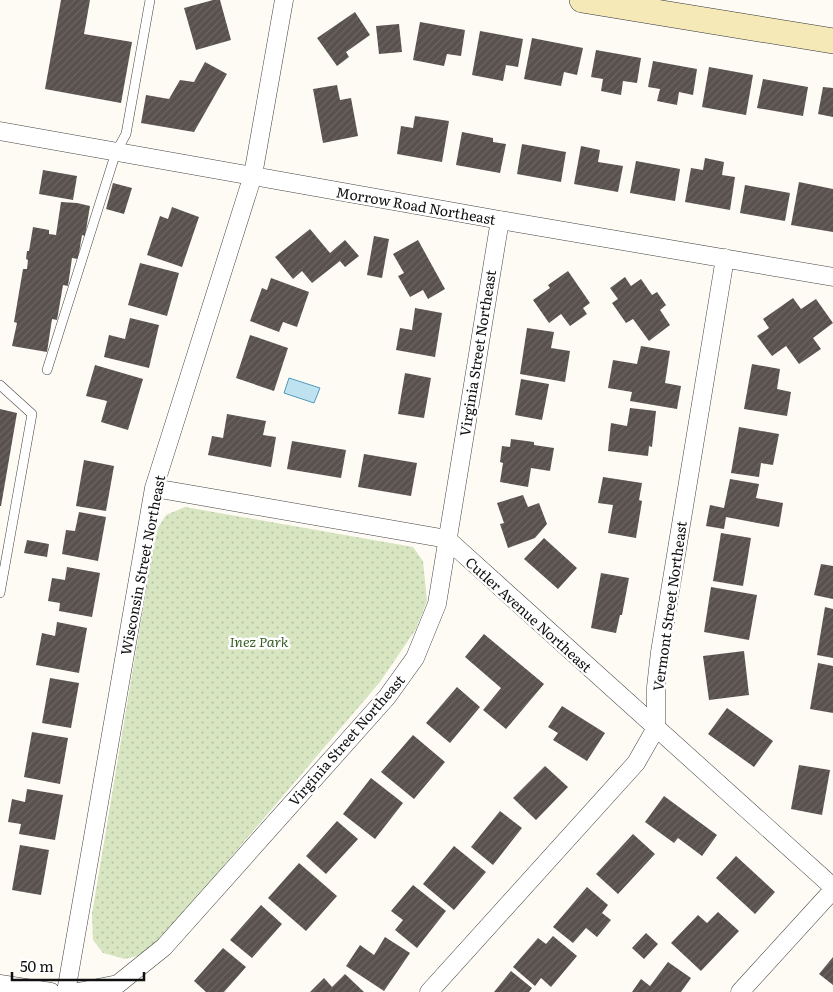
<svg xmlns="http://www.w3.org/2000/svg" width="833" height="992" viewBox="0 0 833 992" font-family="Literata,serif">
  <defs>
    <pattern id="park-dots" width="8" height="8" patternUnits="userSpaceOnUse" patternTransform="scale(1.25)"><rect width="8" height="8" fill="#d7e5c1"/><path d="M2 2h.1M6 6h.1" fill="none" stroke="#b8c3a5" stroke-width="1.8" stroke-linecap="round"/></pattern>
    <pattern id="building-hatch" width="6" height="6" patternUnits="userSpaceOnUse" patternTransform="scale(1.25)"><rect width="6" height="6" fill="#58514e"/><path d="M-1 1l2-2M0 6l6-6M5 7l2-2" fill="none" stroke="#6b6563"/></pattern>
  </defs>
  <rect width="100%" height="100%" fill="#fefbf5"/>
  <path fill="url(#park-dots)" d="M185,507L413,547L423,561L427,601L416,629L380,682L156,945L142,955L125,959L103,953L93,940L92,914L156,531L166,515Z"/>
  <path fill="#bfe2f0" stroke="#4f9bbe" d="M289,378L320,388L314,403L284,393Z"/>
  <path fill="url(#building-hatch)" d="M61,0H90L84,34L132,42L121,103L45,89Z
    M213,0H220L231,40L196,50L184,8Z
    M355,12L370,35L346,52L349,57L337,66L317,38Z
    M420,22L465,30L461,56L447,54L444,66L413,60Z
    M399,24L402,52L379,54L376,26Z
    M480,31L523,39L518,67L506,65L503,81L472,75Z
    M532,38L583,48L577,75L564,72L561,86L524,79Z
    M596,50L641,58L637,83L623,81L621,95L601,91L603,79L591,77Z
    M653,61L697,69L693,95L679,92L677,105L657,101L660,89L648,87Z
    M205,62L227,74L194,132L141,123L146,95L169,99L180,80L194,82Z
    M709,67L753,75L746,115L702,107Z
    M763,79L808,87L803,116L757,108Z
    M337,85L340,100L351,98L358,136L323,143L313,89Z
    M823,87L833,88V117L818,114Z
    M415,116L449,121L442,162L397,154L401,126L413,128Z
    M462,132L493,138V142L506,144L500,173L456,165Z
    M522,144L566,152L561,182L517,174Z
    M581,146L600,150L598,162L623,166L618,192L574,184Z
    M705,158L724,162L722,175L735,177L730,210L685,202L691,168L703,170Z
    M636,161L680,169L675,201L630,193Z
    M43,170L77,176L73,200L39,194Z
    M799,182L833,189V232L791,225Z
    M113,183L132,188L124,214L106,209Z
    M745,185L790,193L785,221L740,213Z
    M61,202L77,203L90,206L85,236L82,235L78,259L72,258L68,286L63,285L57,320L52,319L47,352L12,346L17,323L14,322L23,269H27L28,260L26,259L27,251H29L33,227L49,230V234L56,235Z
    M172,207L199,217L182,267L147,255L160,216L168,219Z
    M310,229L330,253L345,240L359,256L345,267L340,261L312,283L302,271L293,279L275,257Z
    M374,236L389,239L382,278L367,275Z
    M418,240L445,289L428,299L423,290L410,297L398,276L404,273L393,254Z
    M140,263L179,273L167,316L128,305Z
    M568,271L590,303L583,308L587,314L570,326L561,314L549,323L533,300L550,288L548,285Z
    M625,277L631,286L641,279L652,295L657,292L666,305L660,310L670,325L649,341L633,319L626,323L612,303L618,299L610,288Z
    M271,278L309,292L297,327L283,322L279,332L250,321L262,288L267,290Z
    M793,298L801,309L816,299L833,323L813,338L821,349L799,364L786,346L772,356L757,336L769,328L763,319Z
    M415,308L442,313L435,357L396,350L400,328L412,330Z
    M130,318L159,325L149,368L104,357L109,335L125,339Z
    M527,328L554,332L551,348L570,351L565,382L520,374Z
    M250,335L288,348L274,391L236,378Z
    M641,346L670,351L665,383L681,386L677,409L630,401L632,392L608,388L613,360L637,364Z
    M752,364L780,369L777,389L791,392L787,416L744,409Z
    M95,365L143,379L128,430L101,422L107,401L86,396Z
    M405,373L431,378L424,418L398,414Z
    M521,379L549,384L542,420L515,415Z
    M630,408L656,411L652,447L649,446L648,456L608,451L611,423L627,426Z
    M0,409L17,413L1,506H0Z
    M227,414L266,421L263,435L276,437L271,467L208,455L212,436L223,438Z
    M739,427L779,434L773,465L761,463L759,477L731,473Z
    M511,439L534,442V445L554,448L550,471L531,468L528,487L500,482L503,463L500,462L502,446L510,447Z
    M292,441L346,450L341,478L287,469Z
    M364,454L417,463L411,496L358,487Z
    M84,460L114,466L106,511L76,506Z
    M603,477L642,483L639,500L642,501L636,538L608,533L613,505L598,503Z
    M730,479L759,484L756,498L783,503L779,527L726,517L724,529L706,526L710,505L724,508Z
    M523,495L528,507L539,503L547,524L535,538L508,548L500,524L504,523L497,503Z
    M79,512L106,517L98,561L62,554L66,530L75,531Z
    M721,533L751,538L743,586L713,581Z
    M544,538L577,568L558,589L524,559Z
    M27,540L49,544L47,557L24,553Z
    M821,564L833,566V599L814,595Z
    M67,567L100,573L92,617L59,611L60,603L48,601L52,578L65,580Z
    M601,573L629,578L622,615H620L616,633L591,628Z
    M711,587L757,595L749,640L704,632Z
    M825,607L833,609V658L817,655Z
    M57,622L87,628L79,673L36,665L42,633L55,636Z
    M484,634L544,684L506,729L483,710L501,688L465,657Z
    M744,651L749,695L709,700L703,656Z
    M818,663L833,666V713L810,709Z
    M50,678L79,683L71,728L42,723Z
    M457,687L480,707L450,743L426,723Z
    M562,706L605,733L587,761L553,740L558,733L548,727Z
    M727,708L773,741L754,767L708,734Z
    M32,732L68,738L60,784L24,777Z
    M413,735L445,762L414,799L381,772Z
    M799,765L830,770L822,815L791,809Z
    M545,766L568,787L536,820L513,798Z
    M371,778L403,803L375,839L343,814Z
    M27,789L63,795L55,840L19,834L21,824L8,822L12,799L25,802Z
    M664,796L717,835L702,856L678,838L674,843L645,822Z
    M500,811L522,828L493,865L471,847Z
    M337,821L358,839L326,874L306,856Z
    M633,834L655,854L618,894L596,874Z
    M20,845L49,850L41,895L12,890Z
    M454,846L486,872L454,910L423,884Z
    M736,856L775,892L755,914L716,878Z
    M299,863L337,896L306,931L268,898Z
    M413,885L446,911L417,948L395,930L403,920L391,911Z
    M587,887L608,905L602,913L611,920L597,937L586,928L573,943L553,927Z
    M261,905L282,924L252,958L230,940Z
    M718,912L739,931L701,971L671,943L698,915L707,923Z
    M646,933L658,944L644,959L632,948Z
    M553,936L577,956L551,987L541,978L535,986L513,967L538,938L546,944Z
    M385,937L410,953L384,991L346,966L360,945L374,955Z
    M223,948L246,967L224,992H206L194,981Z
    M833,957V985L819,974Z
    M668,962L691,978L681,992H632L641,979L650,986Z
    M511,971L532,988L529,992H494Z
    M345,974L364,992H310L324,978L332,987Z"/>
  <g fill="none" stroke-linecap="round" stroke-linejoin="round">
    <g stroke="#434343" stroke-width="10">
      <path id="lane" d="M47,370L116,152L126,134L150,0
        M0,385L32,414L0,593"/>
    </g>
    <g stroke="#434343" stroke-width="19">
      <path id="street" d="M0,131L500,220L833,277
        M154,488L447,539L833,887
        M0,984L51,992
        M66,992L154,488L253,175L284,0
        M78,992L118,984L164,947L387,697L415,658L437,604L500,220
        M429,992L636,763L656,728V687L660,652L725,258
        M740,992L833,890"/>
    </g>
    <g stroke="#323232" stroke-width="26">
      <path id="secondary" d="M582,0L833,41"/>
    </g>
    <use href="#lane" stroke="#fff" stroke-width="9"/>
    <use href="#street" stroke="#fff" stroke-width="18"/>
    <use href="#secondary" stroke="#f6e9b8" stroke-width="25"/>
  </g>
  <g text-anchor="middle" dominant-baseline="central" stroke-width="5" stroke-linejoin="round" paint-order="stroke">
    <g font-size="14" fill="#101010" stroke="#fff">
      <text transform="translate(416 205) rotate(10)">Morrow Road Northeast</text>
      <text transform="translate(477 353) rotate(-81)">Virginia Street Northeast</text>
      <text transform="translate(142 565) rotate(-79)">Wisconsin Street Northeast</text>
      <text transform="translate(669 606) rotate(-82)">Vermont Street Northeast</text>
      <text transform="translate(529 614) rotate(42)">Cutler Avenue Northeast</text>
      <text transform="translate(346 740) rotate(-49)">Virginia Street Northeast</text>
    </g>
    <g font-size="14" font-style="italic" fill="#396127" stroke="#fff">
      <text x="259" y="641">Inez Park</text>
    </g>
  </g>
  <path d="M12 972v8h132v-8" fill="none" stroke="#101010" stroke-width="2.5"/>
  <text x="20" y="972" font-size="15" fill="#101010" stroke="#ffffff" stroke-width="4" paint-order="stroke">50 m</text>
</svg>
